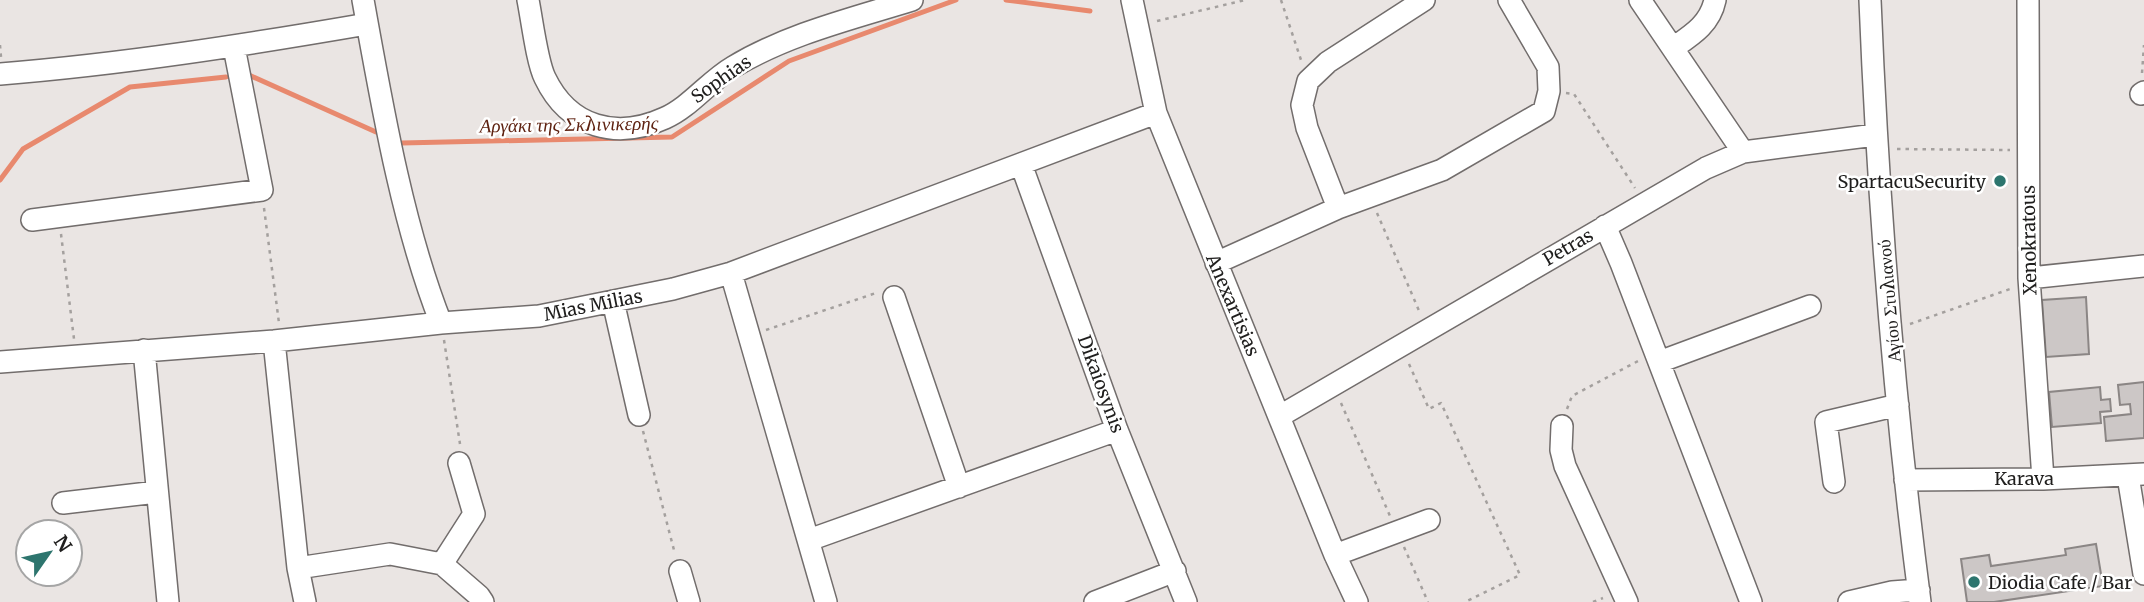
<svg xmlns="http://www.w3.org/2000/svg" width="2144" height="602" viewBox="0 0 2144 602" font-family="Merriweather,serif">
  <rect width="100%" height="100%" fill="#eae5e3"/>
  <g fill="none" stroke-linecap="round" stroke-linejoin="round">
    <path stroke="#e8896e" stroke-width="5" d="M1006,0L1090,11
      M249,75L376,132
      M402,143L672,137L789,61L956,0
      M0,180L23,149L130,87L226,77"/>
  </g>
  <path fill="#ccc7c6" stroke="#8b8685" stroke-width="2" d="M2086,297L2089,354L2046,357L2042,300Z
    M2144,382V438L2106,441L2104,417L2131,414L2130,404L2120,405L2118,385Z
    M2100,387L2101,400L2110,399L2111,411L2100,412L2101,423L2052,427L2049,392Z
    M2096,544L2103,586L1994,602H1967L1961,559L1989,555L1991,566L2066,555L2065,549Z"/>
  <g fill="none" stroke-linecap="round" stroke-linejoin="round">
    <g stroke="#726d6c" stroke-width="24">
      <path id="minor" d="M363,0C382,105 402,224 441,323
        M528,0C532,20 537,62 545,78C569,128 617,140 665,118C690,107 709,81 733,67C788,34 851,19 912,0
        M1132,0L1156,113L1335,555L1357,602
        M1640,0L1743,152
        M1870,0C1878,201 1894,402 1920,602
        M2028,0L2029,278L2043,479
        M1673,48C1692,35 1710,24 1715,0
        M0,74C124,64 245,45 367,24
        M2141,94L2144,92
        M1021,164L1117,430L1186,602
        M1338,208L1307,128L1302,105L1308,81L1328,62L1424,0
        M32,220L262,190L234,47
        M1605,226L1621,263L1751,602
        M1216,263L1338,208L1442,170L1544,111L1549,91L1548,67L1509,0
        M731,273L826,602
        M2029,278L2144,266
        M894,297L959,487
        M613,301L639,415
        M274,341L298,568L305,602
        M144,350L168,602
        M0,362L274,341L441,323L539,316L673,289L731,273L1156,113
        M1659,362L1810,306
        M1280,416L1706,168L1743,152L1875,135
        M1562,426L1561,450L1565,466L1627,602
        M2128,476L2144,574
        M1905,480L2043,479L2144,474
        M1834,482L1826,422L1898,405
        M63,503L157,492
        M809,540L1117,430
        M1335,555L1429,520
        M442,564L474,514L459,463
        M298,568L390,554L442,564L479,596L483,602
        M680,571L689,602
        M1095,602L1175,571
        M1849,602L1892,592L1919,590"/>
    </g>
    <path stroke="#a4a09e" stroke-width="2.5" stroke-dasharray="3.5 5" stroke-linecap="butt" d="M1281,0L1301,60
      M1157,21L1245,0
      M0,45L1,57
      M2142,73L2144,45
      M1566,93L1574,94L1635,188
      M1897,149L2010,150
      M264,208L279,323
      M1377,213L1420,313
      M61,234L74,339
      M1910,324L2013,288
      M766,330L876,293
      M444,340L460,444
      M1409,364L1429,409L1441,403L1520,575L1465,602
      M1341,403L1390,516
      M1567,409L1572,396L1640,360
      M643,431L675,554
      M1404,547L1428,602
      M1593,602L1603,598"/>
    <use href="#minor" stroke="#fff" stroke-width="21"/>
  </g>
  <g fill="#2d756e" stroke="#fff" stroke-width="2.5">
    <circle cx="2000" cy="181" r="7"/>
    <circle cx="1974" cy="582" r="7"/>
  </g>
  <g text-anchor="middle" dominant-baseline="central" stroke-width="5" stroke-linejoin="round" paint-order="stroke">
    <g font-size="18" fill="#1f1e1d" stroke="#fff">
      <text transform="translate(721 79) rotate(-35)">Sophias</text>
      <text transform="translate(2029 240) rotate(-91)">Xenokratous</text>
      <text transform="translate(1568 247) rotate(-30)">Petras</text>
      <text transform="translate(1889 301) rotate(-95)">Αγίου Στυλιανού</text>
      <text transform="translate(593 305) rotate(-11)">Mias Milias</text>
      <text transform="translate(1233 305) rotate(67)">Anexartisias</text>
      <text transform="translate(1101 384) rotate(70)">Dikaiosynis</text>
      <text x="2024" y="478">Karava</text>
    </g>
    <g font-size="18" fill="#1f1e1d" stroke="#fff" text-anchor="end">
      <text x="1986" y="181">SpartacuSecurity</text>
      <text x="1988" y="582" text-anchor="start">Diodia Cafe / Bar</text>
    </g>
    <g font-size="19" font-style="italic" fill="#5e2211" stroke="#fff">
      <text transform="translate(569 124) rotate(-1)">Αργάκι της Σκλινικερής</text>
    </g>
  </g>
  <g transform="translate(49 553) rotate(56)"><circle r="33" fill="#ffffff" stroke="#a5a5a5" stroke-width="2"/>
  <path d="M0-5L12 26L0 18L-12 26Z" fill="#2d756e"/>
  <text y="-10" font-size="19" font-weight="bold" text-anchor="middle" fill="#1f1e1d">N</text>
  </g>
</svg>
